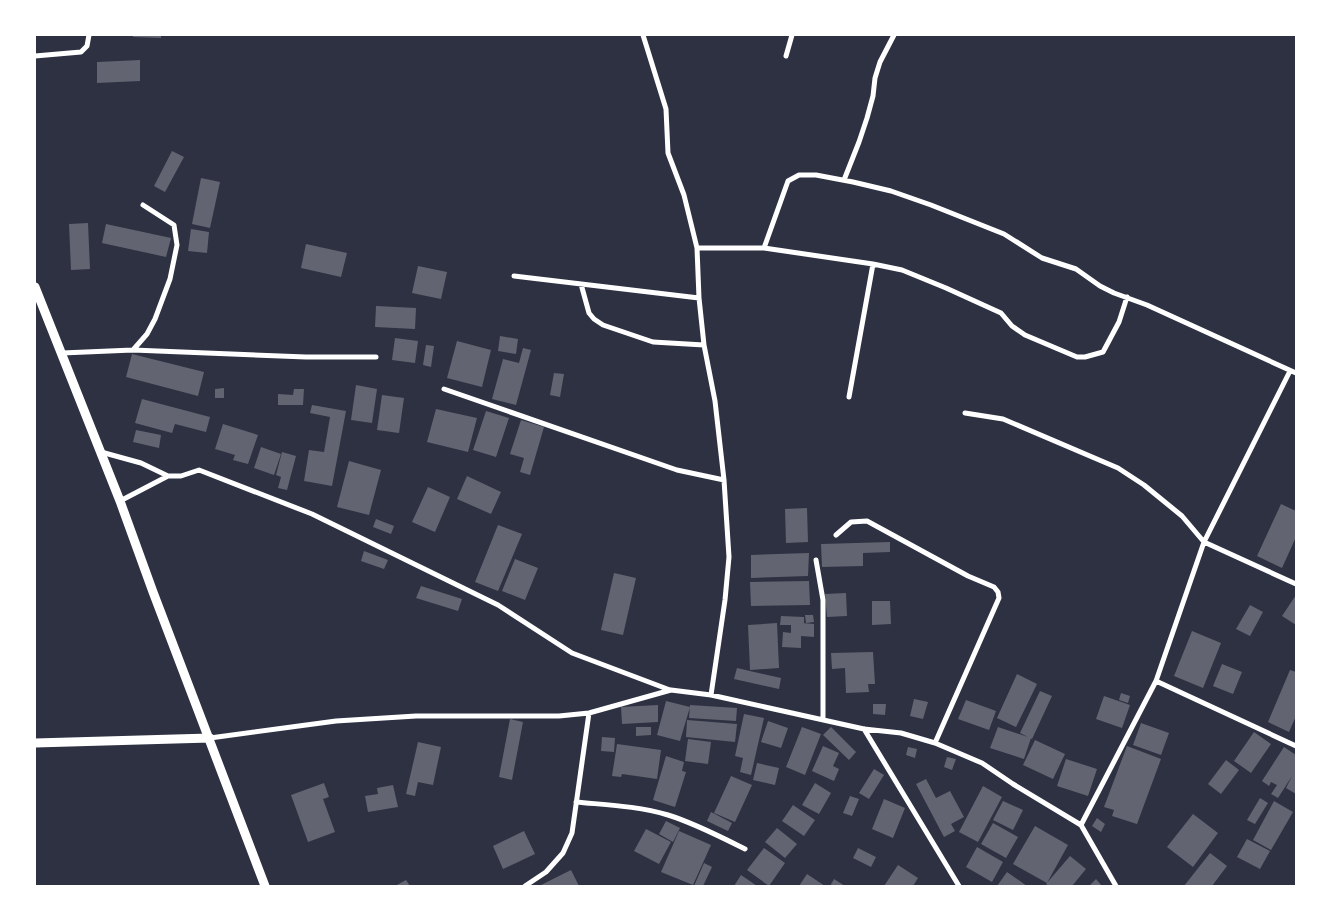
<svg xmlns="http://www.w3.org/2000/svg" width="1331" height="921" viewBox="0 0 1331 921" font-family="Helvetica,sans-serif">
  <rect width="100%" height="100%" fill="#2d3142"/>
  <path fill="#626471" d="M133,35H161V38L133,37Z
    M140,60V81L97,83V62Z
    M172,151L184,157L165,192L154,186Z
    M201,178L220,182L210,228L192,224Z
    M88,223L90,269L71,270L69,224Z
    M106,224L171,238L166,257L102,243Z
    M191,229L209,232L207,253L188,251Z
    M306,244L347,253L341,277L301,268Z
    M418,266L447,272L441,299L412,293Z
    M376,306L416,308L415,329L375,327Z
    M500,336L518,339L516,354L498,351Z
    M395,338L418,341L415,363L392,360Z
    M457,341L491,350L482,387L447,378Z
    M426,345L434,346L431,367L423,365Z
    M523,348L531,350L516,405L492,399L503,359L519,363Z
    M132,354L204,372L198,396L126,377Z
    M554,373L564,374L560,397L550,395Z
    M356,385L377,389L372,423L351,420Z
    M224,388V398H215V389Z
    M294,389H304L303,405H278V394L293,395Z
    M382,395L404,398L399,433L377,430Z
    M142,399L210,417L206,432L175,424L172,433L135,423Z
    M312,405L346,411L332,486L304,481L309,450L324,452L330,417L310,413Z
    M436,409L477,418L468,452L427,442Z
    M486,411L509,418L496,457L473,450Z
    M521,420L544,427L530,475L520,472L524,458L510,454Z
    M223,424L258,435L248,464L233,460L235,455L215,449Z
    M136,430L161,435L159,448L133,442Z
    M261,447L281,454L274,475L254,468Z
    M282,452L296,456L287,490L278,488L281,477L276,475Z
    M349,461L381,470L369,515L337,507Z
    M467,476L501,492L491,514L457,499Z
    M428,487L450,497L435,532L412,522Z
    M1281,504L1296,511V537L1282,568L1257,556Z
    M807,508L808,542L786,543L785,509Z
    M376,519L394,526L391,534L373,527Z
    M498,525L522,534L498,591L475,582Z
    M890,542V552L863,553V566L822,567L821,544Z
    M364,551L388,560L384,569L361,561Z
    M809,553L808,576L751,578V555Z
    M515,559L538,568L525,600L502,591Z
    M614,573L636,578L623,635L601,630Z
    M809,581L810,605L751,606L750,582Z
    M421,586L462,599L458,611L416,598Z
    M846,593L847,616L827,617L825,594Z
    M1296,595V625L1282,616Z
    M872,601H890L891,624L872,625Z
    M1250,605L1263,612L1250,636L1236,629Z
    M805,615H813L814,622L806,623Z
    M781,616L804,617V623H802L814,624V637L801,636V648L782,647L783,632L791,633V625H780Z
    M777,623L779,668L750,670L748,625Z
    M1192,631L1221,643L1203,688L1174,676Z
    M873,652L875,684H868L869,692L846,693L845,668L832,669L831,653Z
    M1222,664L1242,672L1233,694L1213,686Z
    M737,668L781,678L779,689L734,679Z
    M1290,670L1296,672V716L1289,732L1268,722Z
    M1017,674L1037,684L1016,727L997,718Z
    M1040,691L1052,696L1032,739L1020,733Z
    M1121,693L1130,696L1128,703L1119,700Z
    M1104,696L1130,705L1122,728L1096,719Z
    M914,699L928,702L923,719L910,716Z
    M966,700L996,711L989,730L958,719Z
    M666,701L690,707L680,741L657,735Z
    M873,704H886L885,715L873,714Z
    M658,705V722L622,724L621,707Z
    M690,705L737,708L736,721L689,718Z
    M744,714L764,718L751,775L740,772L743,758L735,756Z
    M510,719L523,722L512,780L499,777Z
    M687,720L737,724L735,742L686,737Z
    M768,721L788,728L781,748L761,742Z
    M1141,723L1169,733L1161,755L1133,745Z
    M636,727H651V735L636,736Z
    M802,727L821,734L805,775L786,767Z
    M831,727L856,752L849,760L823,735Z
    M998,727L1031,738L1024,759L990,748Z
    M1254,732L1271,744L1251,773L1234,761Z
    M602,737L615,738L614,752L601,751Z
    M688,739L711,742L708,764L685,761Z
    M1035,740L1065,754L1053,779L1023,765Z
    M418,742L441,747L433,785L418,782L415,796L406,794Z
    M617,744L661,750L657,779L622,774L621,777L612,776Z
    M823,746L839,753L833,766L839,769L834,781L812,771Z
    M1127,746L1161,759L1137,824L1112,816L1114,810L1104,807Z
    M908,747L917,749L915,758L906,755Z
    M1284,747L1296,755V794L1286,788L1292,776L1278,798L1271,794L1277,785L1271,782L1269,786L1262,781Z
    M666,756L684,762L682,771L686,772L675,807L653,800Z
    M947,757L956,759L952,770L944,767Z
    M1066,759L1097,769L1088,796L1057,786Z
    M1226,760L1239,770L1221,794L1208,784Z
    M757,763L779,768L775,785L753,780Z
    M874,769L884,775L869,799L859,793Z
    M731,776L752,785L735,822L714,813Z
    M926,779L936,798L950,791L964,817L951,824L955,831L944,837L916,784Z
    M324,783L329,797L323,799L335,832L308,842L291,795Z
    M815,783L831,793L819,814L802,805Z
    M393,785L398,807L368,812L365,796L378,794L377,788Z
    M983,786L1002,797L978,842L959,832Z
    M850,796L859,799L852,816L843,813Z
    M1260,798L1268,803L1255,824L1247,820Z
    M884,799L905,808L893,838L872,829Z
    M1003,801L1023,810L1013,830L993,820Z
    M1274,801L1293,812L1271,850L1253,840Z
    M793,805L815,820L804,836L782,821Z
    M711,812L732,823L728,831L707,821Z
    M1193,814L1218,833L1193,867L1167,847Z
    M1097,818L1105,824L1101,832L1092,826Z
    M666,821L680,828L673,842L659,834Z
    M993,823L1018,837L1006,858L981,844Z
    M1035,826L1068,845L1047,883L1013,864Z
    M777,828L797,844L785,858L765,842Z
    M646,829L671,842L659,864L634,851Z
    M524,831L535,854L503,869L493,846Z
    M679,831L711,845L693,885L661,872Z
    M1247,839L1270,851L1260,869L1237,857Z
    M977,847L1003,862L992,882L966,867Z
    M764,848L785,863L769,886L747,870Z
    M858,848L876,857L871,867L853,858Z
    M1210,853L1227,866L1212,886H1184Z
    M1070,856L1086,869L1072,886H1049L1046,884Z
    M704,863L712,867L703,886H694Z
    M898,865L918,878L913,886H884Z
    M571,870L579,886H539Z
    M1007,872L1027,886H997Z
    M807,874L825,886H799Z
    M741,875L757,886H734Z
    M834,879L845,886H830Z
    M1096,879L1102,886H1089Z
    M406,880L410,886H395Z"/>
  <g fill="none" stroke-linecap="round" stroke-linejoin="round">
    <path stroke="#fff" stroke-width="5" d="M643,35L666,109L668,153L684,195L697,248L699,298L704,345L715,401L724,480L729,557L725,600L711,695
      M35,56L81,52L87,46L89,35
      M786,56L792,35
      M844,180L859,142L867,118L873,96L875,78L880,62L894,35
      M697,248H764L873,264L902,270L946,288L1001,313L1012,326L1025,335L1077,357H1085L1103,352L1119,322L1127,297
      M764,248L788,181L799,175H816L853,182L891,191L931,205L1004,234L1042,258L1076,269L1100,286L1114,293L1147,305L1296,373
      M514,276L699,298
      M581,284L589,313L594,319L603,325L653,342L704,345
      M133,350L147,334L155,319L170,279L177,245L174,225L143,205
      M62,353L133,350L306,357H376
      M444,389L677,470L724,480
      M849,397L873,264
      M965,413L1003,419L1118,468L1144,485L1182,516L1204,542L1296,584
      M101,452L141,463L168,476
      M120,501L168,476H181L199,470L312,514L498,605L572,653L670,690
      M836,535L851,522L867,521L968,576L994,587L998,592L999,598L935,743
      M816,560L823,600V719
      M1156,681L1296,746
      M864,729L959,886
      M210,738L336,721L416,716H559L589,713L671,690L711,695L864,729L901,733L935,743L982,763L1013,784L1081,825L1116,886
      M576,802C607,805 638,806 668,815C694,823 721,837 745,849
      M1081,825L1156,681L1204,542L1290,371
      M525,886L546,872L563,853L572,833L589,713"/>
    <path stroke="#fff" stroke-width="9" d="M35,287L120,501L153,592L265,886
      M35,743L210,738"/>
  </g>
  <rect width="1331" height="921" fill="none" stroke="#ffffff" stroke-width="72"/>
</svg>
